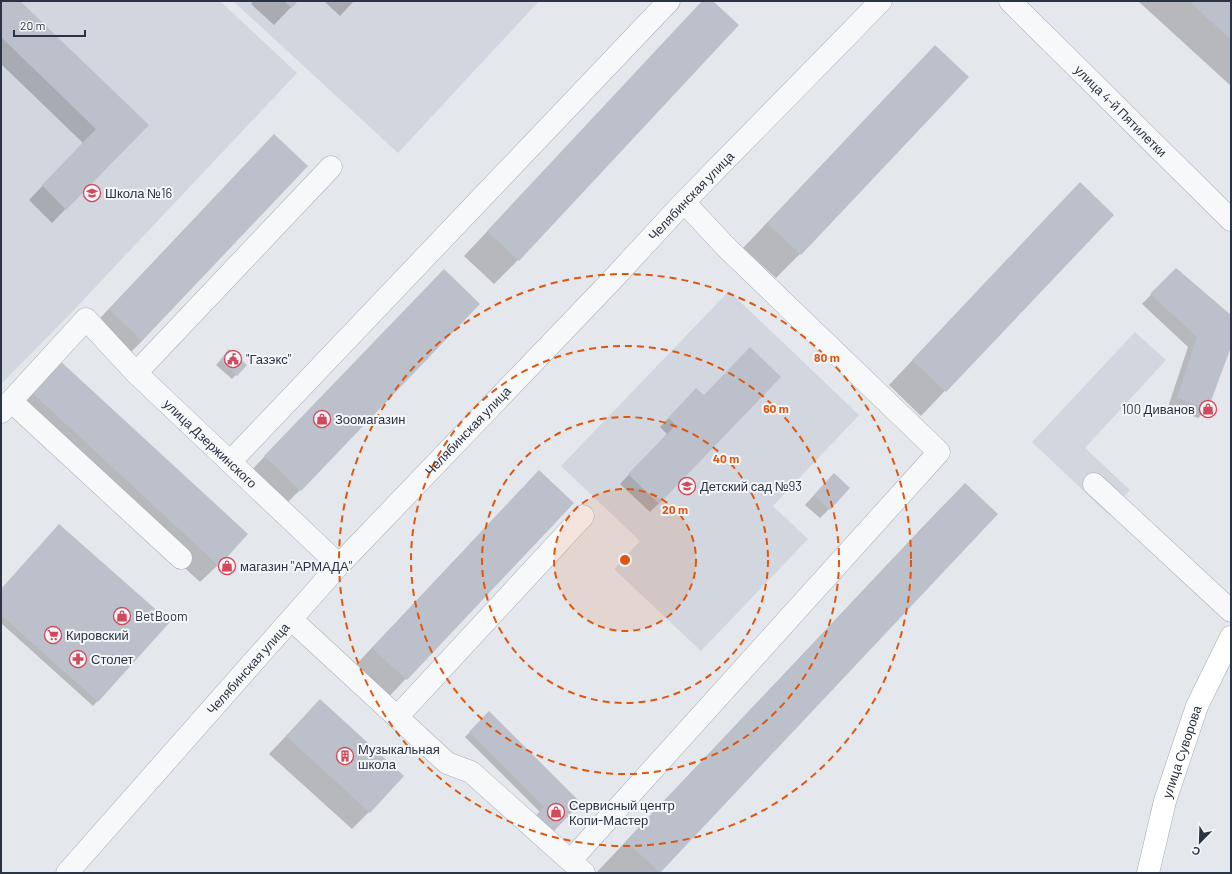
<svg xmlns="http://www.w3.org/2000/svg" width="1232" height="874" viewBox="0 0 1232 874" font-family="Barlow,sans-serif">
  <rect width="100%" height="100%" fill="#e4e7ec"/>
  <path fill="#d2d6de" d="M1,1H220L297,73L70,314L1,384Z
    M233,1H539L398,153Z
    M729,291L859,415L773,506L808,539L701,651L614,569L640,541L561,466Z
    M1135,332L1166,360L1085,448L1130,490L1108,514L1032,442Z"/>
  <path fill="#0003" d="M1,1H19L147,125L52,223L29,200L83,143L1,64Z
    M253,1H297L274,25L251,4Z
    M324,1H354L340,16Z
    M704,1H711L518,260L494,284L464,256Z
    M1138,1H1231V86Z
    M911,71L800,254L776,278L743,248Z
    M250,160L142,341L118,365L85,334Z
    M1056,208L1112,215L921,416L889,385Z
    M1176,269L1231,317V344L1207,409L1198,418L1168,407L1188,347L1142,304Z
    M420,295L300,490L276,514L241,481Z
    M229,351L245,365L232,379L216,365Z
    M40,378L218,565L200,582L12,408Z
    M687,399L659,503L650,512L620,484L667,434L660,427Z
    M539,471L572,503L382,704L348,673Z
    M824,484L829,509L820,518L805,505Z
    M965,484L997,514L658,873H596L934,515Z
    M1,590L168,622L93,706L1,623Z
    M320,700L369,812L352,829L269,754Z
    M489,713L580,803L540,812L465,737Z"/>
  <path fill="#bbc0ca" d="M1,1H20L149,125L66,210L42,185L96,129L1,37Z
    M284,1H298L292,8Z
    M702,1H713L739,25L519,261L487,231Z
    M1189,1H1231V40Z
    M935,45L969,77L801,255L767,223Z
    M274,134L308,166L142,341L109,309Z
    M1080,182L1114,215L946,392L912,360Z
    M1176,268L1231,315V347L1208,409L1177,398L1197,337L1150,294Z
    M444,269L480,304L301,491L264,456Z
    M750,347L781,377L659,504L628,474L676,425L668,418L696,388L704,395Z
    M229,349L247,365L237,376L220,360Z
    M58,359L248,534L219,566L29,390Z
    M539,470L574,503L407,680L372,648Z
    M834,473L850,488L830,510L814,495Z
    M965,483L998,514L660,873L626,841Z
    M59,524L170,622L98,702L1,615V589Z
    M320,699L404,776L370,813L286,736Z
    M489,711L581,803L551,834L534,817L544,807L469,732Z"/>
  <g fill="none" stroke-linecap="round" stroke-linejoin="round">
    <g stroke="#a9aeb7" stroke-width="23">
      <g id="minor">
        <path id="s1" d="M1010,1L1231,220"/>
        <path d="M136,373L331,167"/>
        <path d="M11,401L181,558"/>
        <path id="s2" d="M1,412L86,319L136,373L339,565"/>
        <path d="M231,461L669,1"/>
        <path d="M1094,484L1231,611"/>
        <path d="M292,620L447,763L471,772L584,873"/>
        <path d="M397,717L583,516"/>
        <path d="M571,860L939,452L726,247L684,202"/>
        <path id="s3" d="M67,873L339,565L612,280L684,202L881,1"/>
      </g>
    </g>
    <g stroke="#a3abb8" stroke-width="23">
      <g id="major">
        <path id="s4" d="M1148,873L1165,801L1197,706L1231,637"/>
      </g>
    </g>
    <use href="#minor" stroke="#f7f8fa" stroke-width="22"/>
    <use href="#major" stroke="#fff" stroke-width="22"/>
  </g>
  <circle cx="625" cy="560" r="71" fill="#df570f" fill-opacity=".12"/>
  <g fill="none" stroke="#df570f" stroke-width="2" stroke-dasharray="7 5">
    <circle cx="625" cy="560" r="71"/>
    <circle cx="625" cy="560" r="143"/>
    <circle cx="625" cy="560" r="214"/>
    <circle cx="625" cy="560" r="286"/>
  </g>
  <defs>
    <g id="school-ring" transform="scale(0.9)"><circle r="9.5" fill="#f4f6f9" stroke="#d1495b" stroke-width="1.5"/><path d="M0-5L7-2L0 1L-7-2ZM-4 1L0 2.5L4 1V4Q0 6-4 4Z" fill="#d1495b"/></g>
    <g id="civic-ring" transform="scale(0.9)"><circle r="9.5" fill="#f4f6f9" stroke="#d1495b" stroke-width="1.5"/><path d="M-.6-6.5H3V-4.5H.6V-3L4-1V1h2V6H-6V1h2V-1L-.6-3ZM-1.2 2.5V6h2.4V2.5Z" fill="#d1495b"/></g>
    <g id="shop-ring" transform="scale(0.9)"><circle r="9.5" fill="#f4f6f9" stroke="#d1495b" stroke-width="1.5"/><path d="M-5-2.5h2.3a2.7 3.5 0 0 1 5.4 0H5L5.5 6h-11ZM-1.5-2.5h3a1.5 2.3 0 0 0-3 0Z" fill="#d1495b"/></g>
    <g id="supermarket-ring" transform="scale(0.9)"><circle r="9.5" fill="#f4f6f9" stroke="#d1495b" stroke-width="1.5"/><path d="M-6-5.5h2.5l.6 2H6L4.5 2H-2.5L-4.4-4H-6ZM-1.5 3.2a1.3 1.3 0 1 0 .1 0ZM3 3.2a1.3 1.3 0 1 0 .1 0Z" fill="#d1495b"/></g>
    <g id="pharmacy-ring" transform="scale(0.9)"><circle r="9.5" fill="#f4f6f9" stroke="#d1495b" stroke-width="1.5"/><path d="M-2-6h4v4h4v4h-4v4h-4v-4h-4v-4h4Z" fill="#d1495b"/></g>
    <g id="building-ring" transform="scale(0.9)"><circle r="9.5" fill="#f4f6f9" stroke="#d1495b" stroke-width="1.5"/><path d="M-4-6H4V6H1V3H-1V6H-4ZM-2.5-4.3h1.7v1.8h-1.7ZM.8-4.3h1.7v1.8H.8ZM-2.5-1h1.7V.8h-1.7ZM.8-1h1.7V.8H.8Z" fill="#d1495b"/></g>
  </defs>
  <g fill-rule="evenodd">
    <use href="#school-ring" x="92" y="193"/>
    <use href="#civic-ring" x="233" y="359"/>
    <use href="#shop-ring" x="1208" y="409"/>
    <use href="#shop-ring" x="322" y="419"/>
    <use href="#school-ring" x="687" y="486"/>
    <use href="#shop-ring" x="227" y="566"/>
    <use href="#shop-ring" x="122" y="616"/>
    <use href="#supermarket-ring" x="53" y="635"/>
    <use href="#pharmacy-ring" x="78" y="659"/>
    <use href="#building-ring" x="345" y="756"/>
    <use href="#shop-ring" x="556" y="812"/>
  </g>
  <g text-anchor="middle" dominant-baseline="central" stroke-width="4" stroke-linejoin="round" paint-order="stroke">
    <g font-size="13" fill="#2b3445" stroke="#f4f6f9">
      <text stroke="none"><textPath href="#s1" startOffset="156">улица 4-й Пятилетки</textPath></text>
      <text stroke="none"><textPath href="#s3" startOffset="921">Челябинская улица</textPath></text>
      <text stroke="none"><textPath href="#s3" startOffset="597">Челябинская улица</textPath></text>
      <text stroke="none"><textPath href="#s2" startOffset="302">улица Дзержинского</textPath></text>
      <text stroke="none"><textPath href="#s3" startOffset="273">Челябинская улица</textPath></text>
      <text stroke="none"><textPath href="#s4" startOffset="126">улица Суворова</textPath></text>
    </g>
    <g font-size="13" fill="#2b3445" stroke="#f4f6f9" text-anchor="start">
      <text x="105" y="193">Школа №16</text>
      <text x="246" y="359">"Газэкс"</text>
      <text x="1195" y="409" text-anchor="end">100 Диванов</text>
      <text x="335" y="419">Зоомагазин</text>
      <text x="700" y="486">Детский сад №93</text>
      <text x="240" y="566">магазин "АРМАДА"</text>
      <text x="135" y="616">BetBoom</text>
      <text x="66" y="635">Кировский</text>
      <text x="91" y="659">Столет</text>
      <text x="358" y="749">Музыкальная<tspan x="358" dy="15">школа</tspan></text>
      <text x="569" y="805">Сервисный центр<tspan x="569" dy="15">Копи-Мастер</tspan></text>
    </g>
  </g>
  <circle cx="625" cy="560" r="6" fill="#df570f" stroke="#f4f6f9" stroke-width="2"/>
  <g font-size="12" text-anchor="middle" font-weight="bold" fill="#df570f" stroke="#f4f6f9" stroke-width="4" stroke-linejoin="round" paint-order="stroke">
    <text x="827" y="362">80 m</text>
    <text x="776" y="413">60 m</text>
    <text x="726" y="463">40 m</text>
    <text x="675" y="514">20 m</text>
  </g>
  <rect width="1232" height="874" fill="none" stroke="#2b3445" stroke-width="4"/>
  <g transform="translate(1200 842) rotate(203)" stroke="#f4f6f9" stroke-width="3" paint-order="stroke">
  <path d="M0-3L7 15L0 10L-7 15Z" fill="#2b3445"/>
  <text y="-6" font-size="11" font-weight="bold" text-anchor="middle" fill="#2b3445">С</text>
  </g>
  <path d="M14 30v6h71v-6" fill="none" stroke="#2b3445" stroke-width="2"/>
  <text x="20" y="30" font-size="12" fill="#2b3445" stroke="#f4f6f9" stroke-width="3" paint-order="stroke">20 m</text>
</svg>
